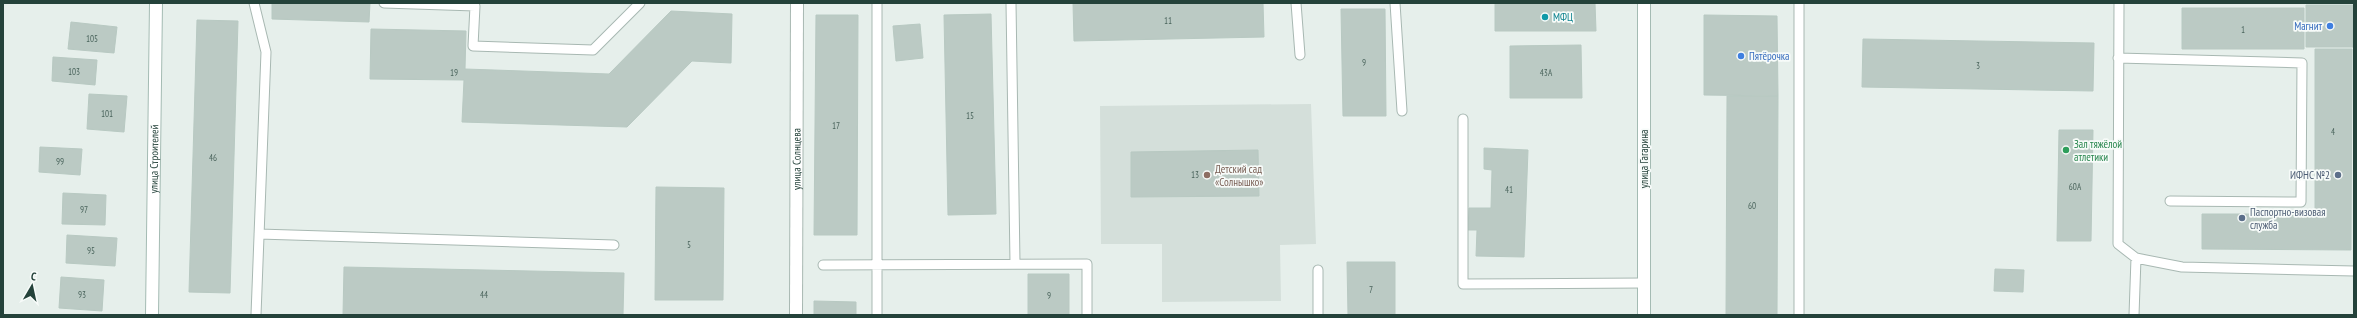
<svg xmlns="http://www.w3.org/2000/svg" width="2357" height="318" viewBox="0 0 2357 318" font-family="'PT Sans Narrow',sans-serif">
  <rect width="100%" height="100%" fill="#e6efeb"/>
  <path fill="#d4dfda" d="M1311,104L1316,244L1280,245L1281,301L1162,302V244H1101L1100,106Z"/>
  <path fill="#bbcac4" stroke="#b8c9c2" d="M272,3H370L369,22L272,19Z
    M1073,3H1263L1264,37L1074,41Z
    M1495,3H1595L1596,31H1495Z
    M2306,5H2354V47H2306Z
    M2182,8H2304V49H2182Z
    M1341,9H1385L1386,116H1343Z
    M671,11L732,14L731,63L692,61L627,127L462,122L464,80L370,79L371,29L466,31L465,69L609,74Z
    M991,14L996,214L948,215L944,15Z
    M816,15H858L857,235H814Z
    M1704,15L1777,16L1778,96L1704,95Z
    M197,20L238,21L230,293L189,292Z
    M71,22L117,27L114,53L68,49Z
    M920,24L923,58L896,61L893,26Z
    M1863,39L2094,43L2093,91L1862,87Z
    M1581,45L1582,98H1510V46Z
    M2315,49H2352L2351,250L2202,249V214H2315Z
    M53,57L97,60L95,85L52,81Z
    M89,94L127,96L124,132L87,129Z
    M1727,96H1778L1777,315H1726Z
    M2059,130H2093L2091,241H2057Z
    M40,147L82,149L80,175L39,172Z
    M1484,148L1528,150L1524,257L1476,256L1477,230H1468L1469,208H1491L1492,170L1484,169Z
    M1258,150L1259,196L1131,197V152Z
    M656,187L724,188L723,300H655Z
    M63,193L106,195L105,225L62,224Z
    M67,235L117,238L115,266L66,263Z
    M1347,262H1395V315H1348Z
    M344,267L624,273L623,315H343Z
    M1995,269L2024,270L2023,292L1994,291Z
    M1028,274H1069V315H1028Z
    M61,277L104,280L102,311L59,308Z
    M814,301L856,302V315H814Z"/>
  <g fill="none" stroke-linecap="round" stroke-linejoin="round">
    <g stroke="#a8b8b2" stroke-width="11">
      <path id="service" d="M254,3L266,52L256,315
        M384,3L475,6L473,46L593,50L640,3
        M877,3V315
        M1011,3L1015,263
        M1296,3L1300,55
        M1395,3L1402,111
        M1799,3V315
        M2119,3L2118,244L2136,258L2182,267L2354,271
        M2118,58L2302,63L2301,202L2170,201
        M1463,119V284L1644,283
        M259,234L614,245
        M823,265L1087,264V315
        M1318,270V315
        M2134,315L2136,258"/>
    </g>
    <g stroke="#a8b8b2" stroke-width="14">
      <g id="minor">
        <path id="s1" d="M796,315L797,3"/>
      </g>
    </g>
    <g stroke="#a4bbb3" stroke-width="14">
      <g id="secondary">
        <path d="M1644,3V315"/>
        <path id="s2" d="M152,315L156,3"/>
      </g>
    </g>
    <use href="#service" stroke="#fff" stroke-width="9"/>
    <use href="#minor" stroke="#fff" stroke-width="12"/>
    <use href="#secondary" stroke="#fff" stroke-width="12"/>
  </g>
  <circle fill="#0f9aa8" stroke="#f7fbf9" stroke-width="1.5" cx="1545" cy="17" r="4"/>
  <g fill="#3f7fe0" stroke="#f7fbf9" stroke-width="1.5">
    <circle cx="2330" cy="26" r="4"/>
    <circle cx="1741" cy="56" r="4"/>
  </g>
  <circle fill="#2e9e5b" stroke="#f7fbf9" stroke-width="1.5" cx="2066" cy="150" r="4"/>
  <circle fill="#8d6e63" stroke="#f7fbf9" stroke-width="1.5" cx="1207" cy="175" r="4"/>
  <g fill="#5c6f8a" stroke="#f7fbf9" stroke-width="1.5">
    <circle cx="2338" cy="175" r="4"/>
    <circle cx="2242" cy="218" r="4"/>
  </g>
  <g text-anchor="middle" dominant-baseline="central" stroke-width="3.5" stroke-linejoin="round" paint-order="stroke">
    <g font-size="9" fill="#4a645c">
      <text x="1168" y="20">11</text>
      <text x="2243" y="29">1</text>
      <text x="92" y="38">105</text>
      <text x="1364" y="62">9</text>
      <text x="1978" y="65">3</text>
      <text x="74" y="71">103</text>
      <text x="454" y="72">19</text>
      <text x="1546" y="72">43А</text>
      <text x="107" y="113">101</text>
      <text x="970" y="115">15</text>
      <text x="836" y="125">17</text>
      <text x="2333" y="131">4</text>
      <text x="213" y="157">46</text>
      <text x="60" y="161">99</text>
      <text x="1195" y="174">13</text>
      <text x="2075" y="186">60А</text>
      <text x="1509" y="189">41</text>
      <text x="1752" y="205">60</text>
      <text x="84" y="209">97</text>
      <text x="689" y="244">5</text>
      <text x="91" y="250">95</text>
      <text x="1371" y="289">7</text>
      <text x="82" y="294">93</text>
      <text x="484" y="294">44</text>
      <text x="1049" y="295">9</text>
    </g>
    <g font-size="11" fill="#0d838f" stroke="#f7fbf9" text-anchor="start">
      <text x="1553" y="17">МФЦ</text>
    </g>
    <g font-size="11" fill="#366cbe" stroke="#f7fbf9" text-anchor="end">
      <text x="2322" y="26">Магнит</text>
      <text x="1749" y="56" text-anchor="start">Пятёрочка</text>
    </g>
    <g font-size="11" fill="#27864d" stroke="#f7fbf9" text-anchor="start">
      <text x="2074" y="144">Зал тяжёлой<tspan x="2074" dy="13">атлетики</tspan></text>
    </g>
    <g font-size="11" fill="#24423a" stroke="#f7fbf9">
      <text stroke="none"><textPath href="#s2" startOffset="156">улица Строителей</textPath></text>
      <text stroke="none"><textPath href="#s1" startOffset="156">улица Солнцева</textPath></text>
      <text transform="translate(1644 159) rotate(-90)">улица Гагарина</text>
    </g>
    <g font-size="11" fill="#785e54" stroke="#f7fbf9" text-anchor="start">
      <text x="1215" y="169">Детский сад<tspan x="1215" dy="13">«Солнышко»</tspan></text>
    </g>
    <g font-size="11" fill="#4e5e75" stroke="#f7fbf9" text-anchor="end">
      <text x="2330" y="175">ИФНС №2</text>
      <text x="2250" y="212" text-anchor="start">Паспортно-визовая<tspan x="2250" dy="13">служба</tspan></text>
    </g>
  </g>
  <rect width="2357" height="318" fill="none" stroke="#24423a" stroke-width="8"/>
  <g transform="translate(32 286) rotate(9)" stroke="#f7fbf9" stroke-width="3" paint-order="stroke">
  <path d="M0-3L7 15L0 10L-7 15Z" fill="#24423a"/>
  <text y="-6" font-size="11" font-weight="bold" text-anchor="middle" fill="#24423a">С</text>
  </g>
</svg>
